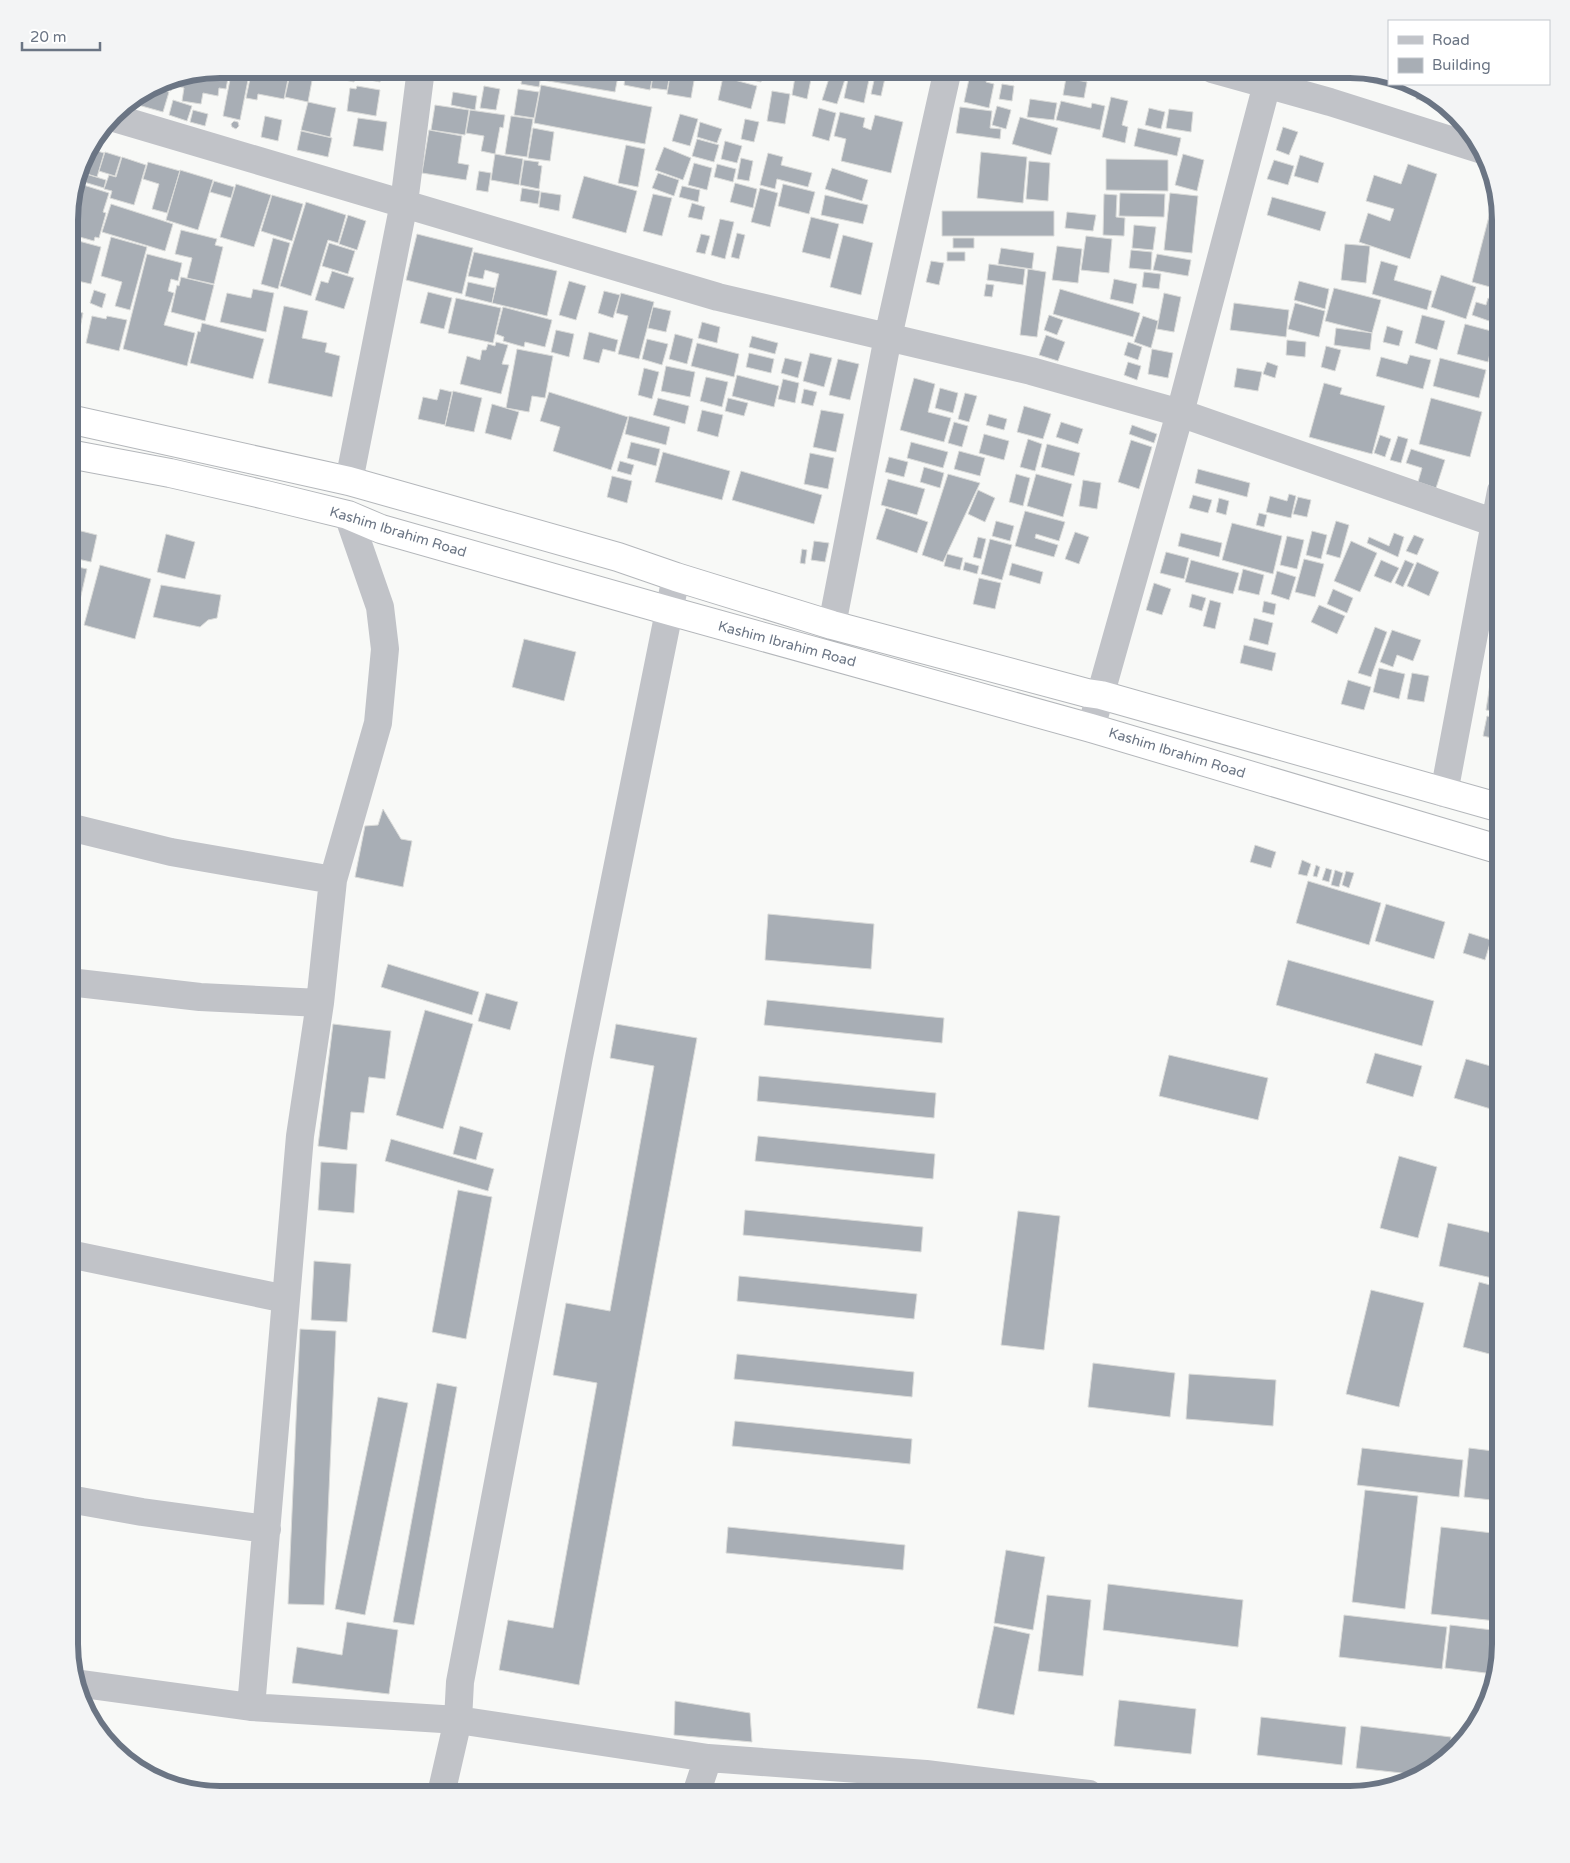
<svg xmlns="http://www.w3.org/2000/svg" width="1570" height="1863" viewBox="0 0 1570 1863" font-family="'Varela Round',sans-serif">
  <rect width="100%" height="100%" fill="#f8f9f7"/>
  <path fill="#a8aeb5" stroke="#dadbd9" d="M232,69L250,70L240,120L223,116Z
    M252,69H290L284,99L258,94L257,100L246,98Z
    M305,69H357L354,82L304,71Z
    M367,69H383L380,82L365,79Z
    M452,69H483L482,76L452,71Z
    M485,69H521L519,80L484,74Z
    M523,69H542L539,87L521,84Z
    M544,69H609L619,71L615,92L542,80Z
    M626,69H654L650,90L624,85Z
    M654,69H671L667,90L651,88Z
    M671,69H690L689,74L695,75L691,98L667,94Z
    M694,69H725L724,77Z
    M727,69H764L761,82L726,74Z
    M832,69L848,70L837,104L822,100Z
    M1007,69H1016L1014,81L1005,79Z
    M1334,69H1361L1389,77V84H1399L1395,87H1390L1333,73Z
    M291,70L313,75L308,102L285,97Z
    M850,70L870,75L864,103L844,98Z
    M971,70L988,74L986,82L994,84L989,108L964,102Z
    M796,71L812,74L807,99L792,95Z
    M204,72L228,78L226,89L219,88L218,96L203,93L201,104L182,101L184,88L176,86L178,77Z
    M875,76L885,78L881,96L871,94Z
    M175,77L171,91L153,85L162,80Z
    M723,77L757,86L751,109L718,100Z
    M1066,78L1087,82L1084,98L1063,95Z
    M1002,84L1014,86L1012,101L999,99Z
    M541,85L652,107L645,144L534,123Z
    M357,86L380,90L376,116L347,111L350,88L356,89Z
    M484,86L500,89L496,110L480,108Z
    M1420,86L1443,105L1416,99Z
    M150,87L169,92L163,112L138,105L142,93Z
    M518,89L539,92L534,118L514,115Z
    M772,91L790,94L785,124L767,121Z
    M453,92L477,96L475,110L451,105Z
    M1111,97L1128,101L1122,125L1128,127L1125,143L1102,137Z
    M1030,99L1057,103L1054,120L1027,117Z
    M173,100L192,106L187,121L169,115Z
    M1061,101L1091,108L1092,103L1105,106L1100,130L1056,120Z
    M308,102L336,108L330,137L301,130Z
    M435,105L469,110L465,135L431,130Z
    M997,106L1011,110L1006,129L992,125Z
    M960,107L992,111L990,128L1001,129L1000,139L956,133Z
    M819,108L836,113L829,141L812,136Z
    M1149,108L1165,112L1161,129L1145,125Z
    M1169,109L1193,112L1191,132L1166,128Z
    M193,110L208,114L205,126L190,122Z
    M470,110L505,115L503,128L500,127L495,154L481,151L484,136L466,133Z
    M840,112L865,118L863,127L871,130L875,115L903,122L891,173L841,161L846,139L834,136Z
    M680,114L698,119L690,146L672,141Z
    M265,116L282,120L278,141L261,137Z
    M511,116L533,119L527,157L505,154Z
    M1020,117L1058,128L1051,155L1012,144Z
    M358,118L387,122L383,151L353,146Z
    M745,119L759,122L754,142L741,139Z
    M234,121L238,122L239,126L236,129L232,127L231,124Z
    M700,122L722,129L717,143L697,137Z
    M1283,127L1298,132L1289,155L1276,150Z
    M533,128L554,132L550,161L528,158Z
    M1138,128L1181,138L1177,156L1134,146Z
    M429,130L462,136L458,163L469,165L466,180L422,173Z
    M301,131L332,138L328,157L297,150Z
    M697,139L719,145L714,162L692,156Z
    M725,141L742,146L737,163L721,159Z
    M626,145L645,149L638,187L618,183Z
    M664,147L691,158L683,180L655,170Z
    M94,150L104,153L97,177L87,174Z
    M105,152L121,157L115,176L99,171Z
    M981,152L1027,157L1023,203L977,198Z
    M768,153L783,157L781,165L812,173L808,187L777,179L775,189L760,185Z
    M495,154L523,159L519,185L491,180Z
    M1183,154L1204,160L1197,191L1175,185Z
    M1300,155L1324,163L1318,183L1294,176Z
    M122,157L146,165L134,205L110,198L112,191L104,189L109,175L116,177Z
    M741,158L753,161L749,181L737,179Z
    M1106,159L1168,160V191L1106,190Z
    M524,160L539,162L538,165L542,166L539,189L520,185Z
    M1274,160L1294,166L1288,185L1267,179Z
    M1029,161L1050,163L1048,201L1026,199Z
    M148,162L180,171L167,213L152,209L159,184L143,179Z
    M694,163L712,168L707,190L688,185Z
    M717,164L736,169L733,182L714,177Z
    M1408,164L1437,174L1410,259L1359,242L1368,213L1390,221L1394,209L1366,201L1374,175L1401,184Z
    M832,168L868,180L862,201L825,189Z
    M180,170L213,180L198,230L166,220Z
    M479,171L491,173L488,192L476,190Z
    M658,173L679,180L674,196L652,188Z
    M86,174L106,180L104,188L84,182Z
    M584,176L637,191L626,233L572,218Z
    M214,181L234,187L231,198L210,192Z
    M77,183L109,193L103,212L106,213L99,238L95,237L94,241L69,234V209Z
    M735,183L757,189L753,208L730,202Z
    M236,184L271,195L254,247L220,237Z
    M783,184L815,192L809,214L778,206Z
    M682,186L700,190L698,202L679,197Z
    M522,188L540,191L538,204L520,201Z
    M760,188L778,193L770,227L751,222Z
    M541,192L561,195L559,211L539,207Z
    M1120,193L1165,194L1164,217L1119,216Z
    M1170,193L1198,196L1192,253L1164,250Z
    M1495,193H1497L1501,219V290L1472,282Z
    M653,194L672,198L662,236L643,231Z
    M1104,194L1117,195L1116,217L1125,218L1124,236L1103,235Z
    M272,195L303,204L292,241L261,231Z
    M825,195L868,205L863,224L821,215Z
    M1272,197L1326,212L1320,231L1267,215Z
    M306,202L346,215L338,243L328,240L311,296L280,286Z
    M692,203L705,207L702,220L688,217Z
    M111,204L173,224L165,251L102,232Z
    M942,211H1054V236H942Z
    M1067,212L1096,215L1093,231L1065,228Z
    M348,215L366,221L357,250L339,244Z
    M811,217L839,224L830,259L802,252Z
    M720,219L734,222L725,259L711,255Z
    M1134,225L1156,227L1153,250L1132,248Z
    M181,230L217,239L215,245L223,247L214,284L187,278L192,258L175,254Z
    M737,233L745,235L739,259L731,257Z
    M417,234L473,248L462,294L406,280Z
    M701,234L710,236L705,254L696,252Z
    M843,235L873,243L861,295L830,287Z
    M1086,236L1112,239L1109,273L1081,270Z
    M111,237L147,247L130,310L115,306L122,282L101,276Z
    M273,238L290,243L278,289L261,284Z
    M953,238H974V248H953Z
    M75,240L101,247L91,284L69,279V262Z
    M329,243L355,251L348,274L322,266Z
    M1345,244L1370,246L1366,283L1341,280Z
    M1057,246L1082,249L1078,283L1052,280Z
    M1001,248L1034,253L1032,269L998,264Z
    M1131,250L1152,252L1151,270L1129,268Z
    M474,252L557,271L547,316L492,303L499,274L485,270L483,279L468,276Z
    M947,252H965V261H947Z
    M147,254L182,263L178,281L171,279L168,291L174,293L164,325L195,333L187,366L123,349Z
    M1157,254L1191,260L1188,276L1153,270Z
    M931,261L944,263L939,285L926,282Z
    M1381,261L1398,266L1394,280L1432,291L1427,310L1372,294Z
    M989,264L1025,269L1023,285L987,280Z
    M1028,269L1046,272L1037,337L1020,335Z
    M332,271L354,278L344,309L315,300L321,281L328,283Z
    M1144,272L1161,274L1159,289L1142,287Z
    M1441,275L1476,287L1466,319L1431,307Z
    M181,277L214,285L205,321L171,312L177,285L179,286Z
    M1114,279L1137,284L1133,304L1110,299Z
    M569,281L586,286L576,320L559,315Z
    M1299,281L1329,289L1325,309L1294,300Z
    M468,282L495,288L492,303L465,296Z
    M986,284L994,285L992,297L984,296Z
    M1334,288L1381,300L1372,333L1325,321Z
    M253,289L274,293L266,332L220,322L227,293L251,298Z
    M1060,289L1140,313L1133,337L1053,314Z
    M94,290L106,294L102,308L90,303Z
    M604,291L620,295L613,318L598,313Z
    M428,292L452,298L444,329L420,323Z
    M621,293L654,302L639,359L618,354L628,316L616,313Z
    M1164,293L1181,297L1174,332L1157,329Z
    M456,298L501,308L493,343L448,333Z
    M1488,298L1498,301L1492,322L1472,315L1476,302L1486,305Z
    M1234,303L1289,310L1286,337L1230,330Z
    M1295,303L1325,311L1319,337L1288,329Z
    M284,306L308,311L302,338L327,343L325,352L340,356L332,397L268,383Z
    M503,307L552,320L545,347L525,342L524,347L503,341L504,337L496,334Z
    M653,307L671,311L666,332L648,328Z
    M69,310L83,313L77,343L69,341Z
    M1049,315L1063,320L1057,335L1044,330Z
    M1422,315L1445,321L1437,350L1415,343Z
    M92,316L106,319L107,316L127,320L119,351L86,343Z
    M1143,316L1158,321L1151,348L1134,342Z
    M702,322L720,327L717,343L698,338Z
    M202,323L264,339L253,379L190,363L198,331L200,332Z
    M1465,324L1495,332L1488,362L1457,354Z
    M1387,326L1403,331L1399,346L1383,342Z
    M1336,328L1372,333L1370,350L1334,345Z
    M556,330L574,334L569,357L551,352Z
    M589,332L618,340L615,352L603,349L599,363L583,359Z
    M675,334L693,339L687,364L669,359Z
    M1046,335L1065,342L1058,361L1039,355Z
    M752,336L778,343L775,354L749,347Z
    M647,339L668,344L662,365L642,359Z
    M1287,340L1306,342L1305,357L1286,355Z
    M496,342L508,345L502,364L509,365L501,394L460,384L467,356L480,360L482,350H486L488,344L495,346Z
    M1128,342L1142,347L1138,360L1124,355Z
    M697,343L739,354L734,377L691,366Z
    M69,346L79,348L73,370L69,369Z
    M1326,346L1341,350L1335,371L1321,367Z
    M517,349L553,356L545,398L532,396L529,412L506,408Z
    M1152,349L1173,353L1168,378L1148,374Z
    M749,353L774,359L771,373L746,367Z
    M810,353L832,358L824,387L803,381Z
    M1410,355L1431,360L1423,389L1376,376L1381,357L1407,364Z
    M785,358L802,362L798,378L781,373Z
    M1440,358L1486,370L1479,398L1433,386Z
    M838,359L859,364L850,400L829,395Z
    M1128,362L1141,366L1137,380L1124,375Z
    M1267,362L1278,366L1275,378L1263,374Z
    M666,366L695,372L690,397L661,391Z
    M644,368L659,372L652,399L638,395Z
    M1237,368L1262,372L1258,391L1234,387Z
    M737,375L779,386L774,407L732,396Z
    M706,377L728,382L722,407L700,401Z
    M914,378L935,384L928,412L951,418L944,442L900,430Z
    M783,379L799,383L795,403L778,399Z
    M1324,383L1342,388L1340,394L1385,406L1372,454L1309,437Z
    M940,388L958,393L953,413L935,408Z
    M440,389L452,392L445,425L418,419L423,397L437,400Z
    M804,389L817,392L813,406L801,403Z
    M453,391L482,398L474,432L445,426Z
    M549,392L628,417L611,470L553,451L560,427L540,421Z
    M965,393L977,396L969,422L958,419Z
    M658,398L689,406L685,424L653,415Z
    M728,398L748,403L744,416L725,411Z
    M1431,398L1482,412L1470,457L1419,444Z
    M492,404L519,412L511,440L485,433Z
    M1024,406L1051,414L1043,439L1017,432Z
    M702,410L723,415L718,437L697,431Z
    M821,410L844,414L836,452L813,447Z
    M989,414L1007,419L1004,430L986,425Z
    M629,416L670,427L666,445L625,434Z
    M954,422L968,426L962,447L948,443Z
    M1061,422L1083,429L1078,444L1056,437Z
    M1132,425L1157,434L1154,443L1129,434Z
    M984,434L1009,441L1004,460L979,453Z
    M1380,435L1391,439L1385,457L1374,453Z
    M1398,436L1408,439L1401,463L1390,460Z
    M1028,439L1042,444L1035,471L1020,467Z
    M1131,440L1152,447L1139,489L1118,482Z
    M631,442L660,449L656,466L627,458Z
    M911,442L948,452L943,468L907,458Z
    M1047,444L1080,453L1074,476L1041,467Z
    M1411,449L1445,460L1436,488L1418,482L1422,468L1406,463Z
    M959,451L985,458L980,476L954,469Z
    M663,452L730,471L722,500L655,482Z
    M810,453L834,458L828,489L804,484Z
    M889,457L908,462L904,477L885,472Z
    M620,461L634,465L631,475L617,471Z
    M924,467L944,473L940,488L920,482Z
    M1198,469L1250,483L1247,497L1195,483Z
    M741,471L822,495L814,524L732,500Z
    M948,474L980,483L943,562L922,555Z
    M1016,474L1030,478L1023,506L1009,502Z
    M1036,474L1072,484L1063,517L1027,506Z
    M612,476L632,481L627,503L607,497Z
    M888,479L925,489L917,515L881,505Z
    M1083,480L1101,483L1097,509L1079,506Z
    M978,490L995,498L985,522L968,514Z
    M1289,494L1296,496L1291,518L1266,512L1270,496L1287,501Z
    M1193,495L1212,500L1208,513L1189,508Z
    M1298,497L1311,500L1307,517L1293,514Z
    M1219,498L1229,501L1226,515L1216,512Z
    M886,508L928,522L917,553L876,539Z
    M1025,511L1065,522L1059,541L1036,534L1035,538L1058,545L1054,557L1015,546Z
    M1259,513L1267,515L1264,527L1256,525Z
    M996,521L1014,526L1010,541L992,536Z
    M1336,521L1349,525L1340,558L1326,554Z
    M1232,523L1282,536L1273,574L1222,560Z
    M69,528L97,535L91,562L69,557Z
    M1312,531L1327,535L1321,559L1306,555Z
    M1075,532L1089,537L1079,564L1065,559Z
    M1181,533L1222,543L1219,557L1178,546Z
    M1394,533L1404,537L1398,557L1367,543L1369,537L1389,546Z
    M166,534L195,542L185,579L157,572Z
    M1414,535L1424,539L1417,555L1406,551Z
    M1287,536L1304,540L1297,569L1280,565Z
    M978,537L986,539L981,559L973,557Z
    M990,539L1012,545L1002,580L981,574Z
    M814,541L829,543L825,562L811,560Z
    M1351,541L1377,553L1360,592L1334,581Z
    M802,549L807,550L805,564L800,563Z
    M1166,552L1189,558L1184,579L1160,573Z
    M947,554L963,558L960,570L944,566Z
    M1304,559L1324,564L1315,597L1295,592Z
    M1191,560L1239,573L1233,594L1185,582Z
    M1381,560L1399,568L1391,583L1374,576Z
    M1405,560L1414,564L1403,587L1395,583Z
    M965,562L979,566L977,574L963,570Z
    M1417,562L1439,572L1429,596L1407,586Z
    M1012,563L1043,572L1040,584L1009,575Z
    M69,565L87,569L80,600L69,598Z
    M100,565L151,579L135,639L84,625Z
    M1243,569L1264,575L1259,595L1238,590Z
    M1277,571L1296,577L1289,600L1271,594Z
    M979,578L1001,583L995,609L973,604Z
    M1154,583L1171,589L1162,615L1146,610Z
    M161,585L221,595L217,618L208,620L200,627L153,617Z
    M1333,589L1353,598L1347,613L1327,604Z
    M1192,594L1206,598L1202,611L1189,607Z
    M1210,600L1221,603L1215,629L1203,626Z
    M1264,601L1276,604L1274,615L1262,612Z
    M1319,605L1345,616L1337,634L1311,622Z
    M1501,612V712L1486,710Z
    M1254,618L1273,623L1268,645L1249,640Z
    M1375,627L1387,632L1371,677L1358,673Z
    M1392,630L1421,640L1413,661L1397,655L1393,667L1380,662Z
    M524,639L576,652L564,701L512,687Z
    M1244,645L1276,653L1272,671L1240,663Z
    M1379,668L1405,674L1399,699L1373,692Z
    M1412,673L1429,676L1424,702L1407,699Z
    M1348,680L1371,687L1364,710L1341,704Z
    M1487,716L1501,719V740L1483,736Z
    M383,809L401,839L412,841L403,887L355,877L365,826L378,825Z
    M1255,845L1276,852L1271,868L1250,862Z
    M1302,860L1311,864L1307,876L1298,874Z
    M1316,865L1320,867L1317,877L1313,876Z
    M1326,868L1332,870L1329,882L1322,880Z
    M1335,870L1343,873L1339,887L1331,885Z
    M1346,871L1354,873L1349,888L1342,885Z
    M1308,881L1381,903L1369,945L1296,923Z
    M1386,904L1445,922L1434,959L1375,941Z
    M768,914L874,924L871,969L765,960Z
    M1469,933L1491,940L1485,960L1463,953Z
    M1498,942L1501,943V956L1495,954Z
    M1288,960L1434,1001L1422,1046L1276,1005Z
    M388,964L479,992L472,1015L381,987Z
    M486,993L518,1002L510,1030L478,1021Z
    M767,1000L944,1018L942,1043L764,1025Z
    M425,1010L473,1024L443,1129L396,1115Z
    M333,1024L391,1031L385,1079L369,1077L364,1113L351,1112L347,1150L318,1146Z
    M616,1024L697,1038L579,1685L499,1670L508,1620L553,1628L597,1383L553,1375L566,1303L610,1311L654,1066L610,1058Z
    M1375,1053L1422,1066L1413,1097L1366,1083Z
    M1169,1055L1268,1078L1258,1120L1159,1096Z
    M1466,1059L1501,1069V1112L1454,1098Z
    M759,1076L936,1093L934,1118L757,1101Z
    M460,1126L483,1133L476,1160L453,1154Z
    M758,1136L935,1154L933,1179L755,1161Z
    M391,1139L494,1169L488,1191L385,1161Z
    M1399,1156L1437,1167L1418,1238L1380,1228Z
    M321,1162L357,1164L354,1213L318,1210Z
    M458,1190L492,1197L466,1339L432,1332Z
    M745,1210L923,1227L921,1252L743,1235Z
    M1018,1211L1060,1216L1044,1350L1001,1345Z
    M1448,1223L1501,1235V1280L1439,1266Z
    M314,1261L351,1264L347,1322L311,1320Z
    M739,1276L917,1294L914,1319L737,1301Z
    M1479,1282L1501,1288V1357L1463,1347Z
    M1371,1290L1424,1303L1399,1407L1346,1394Z
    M300,1329L336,1331L324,1605L288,1604Z
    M737,1354L914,1372L912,1397L734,1379Z
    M1093,1363L1175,1373L1170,1417L1088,1407Z
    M1189,1374L1276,1380L1273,1426L1186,1419Z
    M437,1383L457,1387L414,1625L393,1622Z
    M378,1397L408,1403L365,1615L335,1609Z
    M735,1421L912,1439L910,1464L732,1446Z
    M1362,1448L1463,1460L1459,1497L1357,1485Z
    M1469,1448L1501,1452V1501L1464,1497Z
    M1365,1490L1418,1496L1405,1609L1352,1602Z
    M728,1527L905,1545L903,1570L726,1553Z
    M1441,1527L1501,1534V1575L1496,1621L1431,1614Z
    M1006,1550L1045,1557L1033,1630L994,1623Z
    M1108,1584L1243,1600L1238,1647L1103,1630Z
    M1047,1595L1091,1600L1083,1676L1038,1671Z
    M1344,1615L1447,1627L1442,1669L1339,1657Z
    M347,1622L398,1630L389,1694L292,1683L297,1647L342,1655Z
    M1450,1625L1501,1631V1644L1494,1674L1445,1668Z
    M994,1626L1030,1634L1014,1715L977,1708Z
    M1119,1700L1196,1709L1191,1754L1114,1746Z
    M675,1701L750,1713L752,1742L674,1735Z
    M1261,1717L1346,1727L1342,1765L1257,1755Z
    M1361,1726L1451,1737L1449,1755L1442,1763L1420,1775L1356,1768Z"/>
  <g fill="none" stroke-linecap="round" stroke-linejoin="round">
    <g stroke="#b4b7bb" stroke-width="30">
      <path id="highway" d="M69,419L349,481L618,557L676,577L832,625L1087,693L1101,695L1501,808
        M69,454L170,473L266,495L348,515L381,529L670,611L1091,728L1501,850"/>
    </g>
    <path stroke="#c1c3c8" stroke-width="28" d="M1212,69L1330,102L1482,150
      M111,117L718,297L1031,371L1180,413L1501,525
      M349,481L404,203L421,69
      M832,625L888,337L948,69
      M1091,728L1180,413L1271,69
      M1444,793L1501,491
      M69,827L171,852L333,880
      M69,982L200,997L320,1003
      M69,1254L286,1299
      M69,1499L142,1512L267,1529
      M75,1683L251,1707L458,1720L708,1758L926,1774L1089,1794
      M251,1707L300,1136L320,1003L333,880L378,723L385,649L380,607L348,515
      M441,1794L458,1720L460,1682L579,1057L676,577
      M696,1794L708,1758"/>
    <use href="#highway" stroke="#fff" stroke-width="28"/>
  </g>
  <g text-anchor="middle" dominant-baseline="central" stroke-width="5" stroke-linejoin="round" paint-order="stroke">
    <g font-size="14" fill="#6b7584" stroke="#fff">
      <text transform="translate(398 532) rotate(17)">Kashim Ibrahim Road</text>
      <text transform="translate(787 644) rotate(15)">Kashim Ibrahim Road</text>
      <text transform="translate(1177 753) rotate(17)">Kashim Ibrahim Road</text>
    </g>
  </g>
  <path d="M0 0H1570V1863H0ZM220 78H1350A142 142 0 0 1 1492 220V1644A142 142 0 0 1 1350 1786H220A142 142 0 0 1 78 1644V220A142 142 0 0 1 220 78Z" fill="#f3f4f5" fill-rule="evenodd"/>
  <path fill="none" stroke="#6b7584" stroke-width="6" d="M220 78H1350A142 142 0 0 1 1492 220V1644A142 142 0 0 1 1350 1786H220A142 142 0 0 1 78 1644V220A142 142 0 0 1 220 78Z"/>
  <rect x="1388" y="20" width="162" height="65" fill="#ffffff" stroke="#c4c8ce"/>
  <rect x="1398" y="36" width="25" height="8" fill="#c1c3c8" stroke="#c4c8ce"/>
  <text x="1432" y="45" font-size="15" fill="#6b7584">Road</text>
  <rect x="1398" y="58" width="25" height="15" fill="#a8aeb5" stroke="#c4c8ce"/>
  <text x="1432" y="70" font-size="15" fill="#6b7584">Building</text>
  <path d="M22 42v8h78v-8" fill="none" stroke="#6b7584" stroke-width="2.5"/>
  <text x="30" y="42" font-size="15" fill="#6b7584" stroke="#ffffff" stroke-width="4" paint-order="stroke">20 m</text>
</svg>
